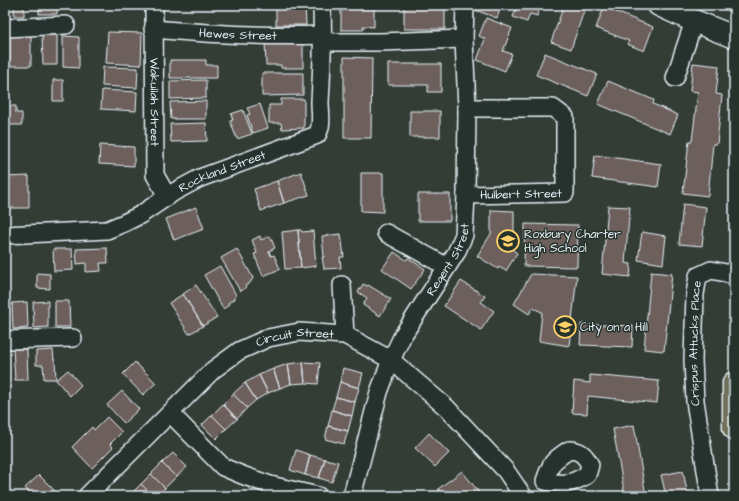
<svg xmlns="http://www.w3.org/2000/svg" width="739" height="501" viewBox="0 0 739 501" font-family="'Architects Daughter',sans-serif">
  <rect width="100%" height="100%" fill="#343c36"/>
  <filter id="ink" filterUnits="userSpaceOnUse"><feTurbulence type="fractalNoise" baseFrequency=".025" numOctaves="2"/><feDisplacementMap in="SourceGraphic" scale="8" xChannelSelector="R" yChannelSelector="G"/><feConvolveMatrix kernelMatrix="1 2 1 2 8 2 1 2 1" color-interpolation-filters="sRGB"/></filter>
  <g filter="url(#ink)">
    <path fill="#6d605c" stroke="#e8f1f8" d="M14,5H24V16H14Z
      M39,5H57V14H39Z
      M276,5H305L306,25H276Z
      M341,5H374V27L363,26V30H341Z
      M404,5H445V29H404Z
      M477,5H502L497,18L475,10Z
      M509,5H541L537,16L530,14L527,22L513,17L516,9Z
      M564,5H586L571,49L551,42Z
      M604,7L653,27L644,51L627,44L629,41L596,28Z
      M486,18L512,28L503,51L512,54L505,71L477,60L485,39L479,36Z
      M108,32L142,33L141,65L106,63Z
      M10,35H31V66H10Z
      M42,35H57V65H43Z
      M63,36L79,37V68L63,67Z
      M303,39V68H281V65H266L265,42Z
      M545,53L597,74L588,96L536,75Z
      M344,57L372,58L371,138H344Z
      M170,60H206V65H217V78H170Z
      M693,63L719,66L716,94L722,95L717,144H713L708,196L683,193L689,141H692L698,92L690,91Z
      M388,64H441V92H428V85H388Z
      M103,67L138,68L137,88L102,86Z
      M262,73H303V95L262,96Z
      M53,80H63V101H53Z
      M206,80V98L170,99V81Z
      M608,81L654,100L653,104L678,115L670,134L598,104Z
      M102,90L137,92L136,111L101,109Z
      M5,93H7V106H16V113H22V125H9V131H5Z
      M281,99H304V128L282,129L281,123H269V105H281Z
      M206,101V119H171L170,102Z
      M260,104L268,128L253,133L247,115L250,114L247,108Z
      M243,110L252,134L237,139L230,121L233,120L231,114Z
      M410,111H440V137H410Z
      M206,123L207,141L171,142L170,124Z
      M100,145L134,147V166L99,164Z
      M595,155L661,164L658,187L592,178Z
      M301,172L309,195L284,203L277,181Z
      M361,173H383V212L361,211Z
      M29,176V208H5V177Z
      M277,181L284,203L261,211L254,189Z
      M418,194H450V221H418Z
      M683,204L706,207L702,246L679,244Z
      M608,206L630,207L625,263L631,264L630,277L602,274Z
      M196,207L204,229L174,240L166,219Z
      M491,210L514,211V235L508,246L517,253L506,271L499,267L498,269L477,256L491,234Z
      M525,224L578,225L577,267L524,266Z
      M298,230H301L302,232L313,231L316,266L301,268Z
      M298,230L301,268L285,269L282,232Z
      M642,232L666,236L663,264L638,260Z
      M341,234L344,257H340L341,268L324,269L322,257H324L322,236Z
      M260,236L261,240L270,236L275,248L269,251L271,256L274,255L280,269L263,276L254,254L257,253L252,240Z
      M107,248L108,263H100L101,271L86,272V263L77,264L76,249Z
      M53,249H72L73,270L54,271Z
      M237,249L253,278L250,283L245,286L246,288L240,291L221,258Z
      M394,252L406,260L408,258L425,269L411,289L382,269Z
      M220,266L236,295L234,299L228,303L229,305L223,309L204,275Z
      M651,272L672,274L664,351L644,349Z
      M37,273L50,274V289L37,288Z
      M531,274L577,276L569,346L539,341L542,312L533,308L529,314L514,304Z
      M461,281L485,296L481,302L494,311L481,330L444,306Z
      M363,284L367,286L368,285L391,299L380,316L363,305L367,298L358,292Z
      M196,285L217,317L203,326L183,294Z
      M183,294L203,326L189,334L169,303Z
      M48,301V327L34,328L33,302Z
      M55,301H69L70,327H55Z
      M27,302L28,328L13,329L12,303Z
      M581,324L633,326L632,347L580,345Z
      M13,349H27L28,380H15Z
      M53,350L54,360H55L56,379H44L43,365H36V351Z
      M135,362L156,383L143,395L123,374Z
      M303,362L320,363L318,384L305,383Z
      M303,362L305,383L291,384L288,364Z
      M288,364L291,384L280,388L273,369Z
      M343,368L363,373L359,388L340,382Z
      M273,369L280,388L268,393L259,375Z
      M68,370L81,385L70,396L56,380Z
      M259,375L268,393L256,400L245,383Z
      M590,375L659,381L657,403L588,396L587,414L572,413L574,381L590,383Z
      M340,382L359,388L355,402L336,397Z
      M245,383L256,400L247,408L233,394Z
      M122,391L139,409L124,423L107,405Z
      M233,394L247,408L237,419L223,404Z
      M336,397L355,402L352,416L332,410Z
      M223,404L237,419L226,429L212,415Z
      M332,410L352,416L348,431L328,426Z
      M212,415L226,429L216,439L202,425Z
      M107,417L122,432L110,444L113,447L92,468L72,447L92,427L94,430Z
      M634,425L646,496H625L613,429Z
      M328,426L348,431L344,444L325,439Z
      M429,433L449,453L435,467L415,448Z
      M296,450L310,455L305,475L290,470Z
      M173,453L187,467L176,477L162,463Z
      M310,455L325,459L319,478L305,475Z
      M325,459L338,462L332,482L319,478Z
      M162,463L176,477L165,488L151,474Z
      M462,471L482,496H443L438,489Z
      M683,471L688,496H666L661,475Z
      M151,474L165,488L158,496H153L141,484Z
      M39,475L58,494L56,496H33L25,488Z
      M141,484L153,496H133L131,494Z"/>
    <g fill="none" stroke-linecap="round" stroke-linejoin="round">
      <g stroke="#e8f1f8" stroke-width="20">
        <g id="street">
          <path id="s1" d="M154,5L155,175L167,196"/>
          <path d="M5,28L66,25"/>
          <path id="s2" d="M153,29C210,34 266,37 323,35"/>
          <path d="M323,42H380L464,39"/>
          <path d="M675,78L694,21"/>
          <path id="s3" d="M466,195L565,193V117L553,108H467"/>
          <path d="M386,233L447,267"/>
          <path id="s4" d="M5,235L107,230L124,223L140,215L174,192L200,178L317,135C323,125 320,113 320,102C322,69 323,37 322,5"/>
          <path d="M342,285L345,335"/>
          <path d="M5,340L73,338"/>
          <path d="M171,414L223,467L242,475L270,485L318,496"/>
          <path d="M569,450C580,450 585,455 590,465L587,475C569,485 564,485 545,481C551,463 552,461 569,450Z"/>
          <path id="s5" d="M87,496L213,370L239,351L268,338L299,332L345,335L391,360L447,408L506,471L523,496"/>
          <path id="s6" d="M352,496L379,392L391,360L403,335L456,253L464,235L466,195L467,108L464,39L465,5"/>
          <path id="s7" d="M710,496L695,401L693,360L695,294L698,276L711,270L726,273L734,276"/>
        </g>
      </g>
      <g stroke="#e8f1f8" stroke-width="25">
        <path id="secondary" d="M659,5L694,21L734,37"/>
      </g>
      <g stroke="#e8f1f8" stroke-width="25">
        <path id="primary" d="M734,383V428"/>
      </g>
      <use href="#street" stroke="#26332d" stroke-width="17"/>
      <use href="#secondary" stroke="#26332d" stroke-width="22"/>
      <use href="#primary" stroke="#706f59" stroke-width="22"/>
    </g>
  </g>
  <defs>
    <g id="school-ring" transform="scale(1.15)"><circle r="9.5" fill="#26332d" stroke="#ffd166" stroke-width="1.5"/><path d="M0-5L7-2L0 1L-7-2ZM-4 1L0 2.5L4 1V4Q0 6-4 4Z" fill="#ffd166"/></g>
  </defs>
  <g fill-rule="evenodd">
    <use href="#school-ring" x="508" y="241"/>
    <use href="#school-ring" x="565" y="327"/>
  </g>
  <g text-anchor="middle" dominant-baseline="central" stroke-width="3" stroke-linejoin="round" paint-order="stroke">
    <g font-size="12" fill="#e8f1f8" stroke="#26332d">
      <text stroke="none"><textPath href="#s2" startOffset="85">Hewes Street</textPath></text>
      <text stroke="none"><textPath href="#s1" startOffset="97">Wakullah Street</textPath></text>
      <text stroke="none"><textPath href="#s4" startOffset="232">Rockland Street</textPath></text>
      <text stroke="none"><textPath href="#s3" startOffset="55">Hulbert Street</textPath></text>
      <text stroke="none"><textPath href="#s6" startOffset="258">Regent Street</textPath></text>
      <text stroke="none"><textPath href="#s5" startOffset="269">Circuit Street</textPath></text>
      <text stroke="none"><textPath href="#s7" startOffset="154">Crispus Attucks Place</textPath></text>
    </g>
    <g font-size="12" fill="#e8f1f8" stroke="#26332d" text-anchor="start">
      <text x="524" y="234">Roxbury Charter<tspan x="524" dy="14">High School</tspan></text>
      <text x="580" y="327">City on a Hill</text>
    </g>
  </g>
  <rect width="739" height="501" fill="none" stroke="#26332d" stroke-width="20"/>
  <rect x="10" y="10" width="719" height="481" fill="none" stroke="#e8f1f8" stroke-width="1.5" filter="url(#ink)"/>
</svg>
